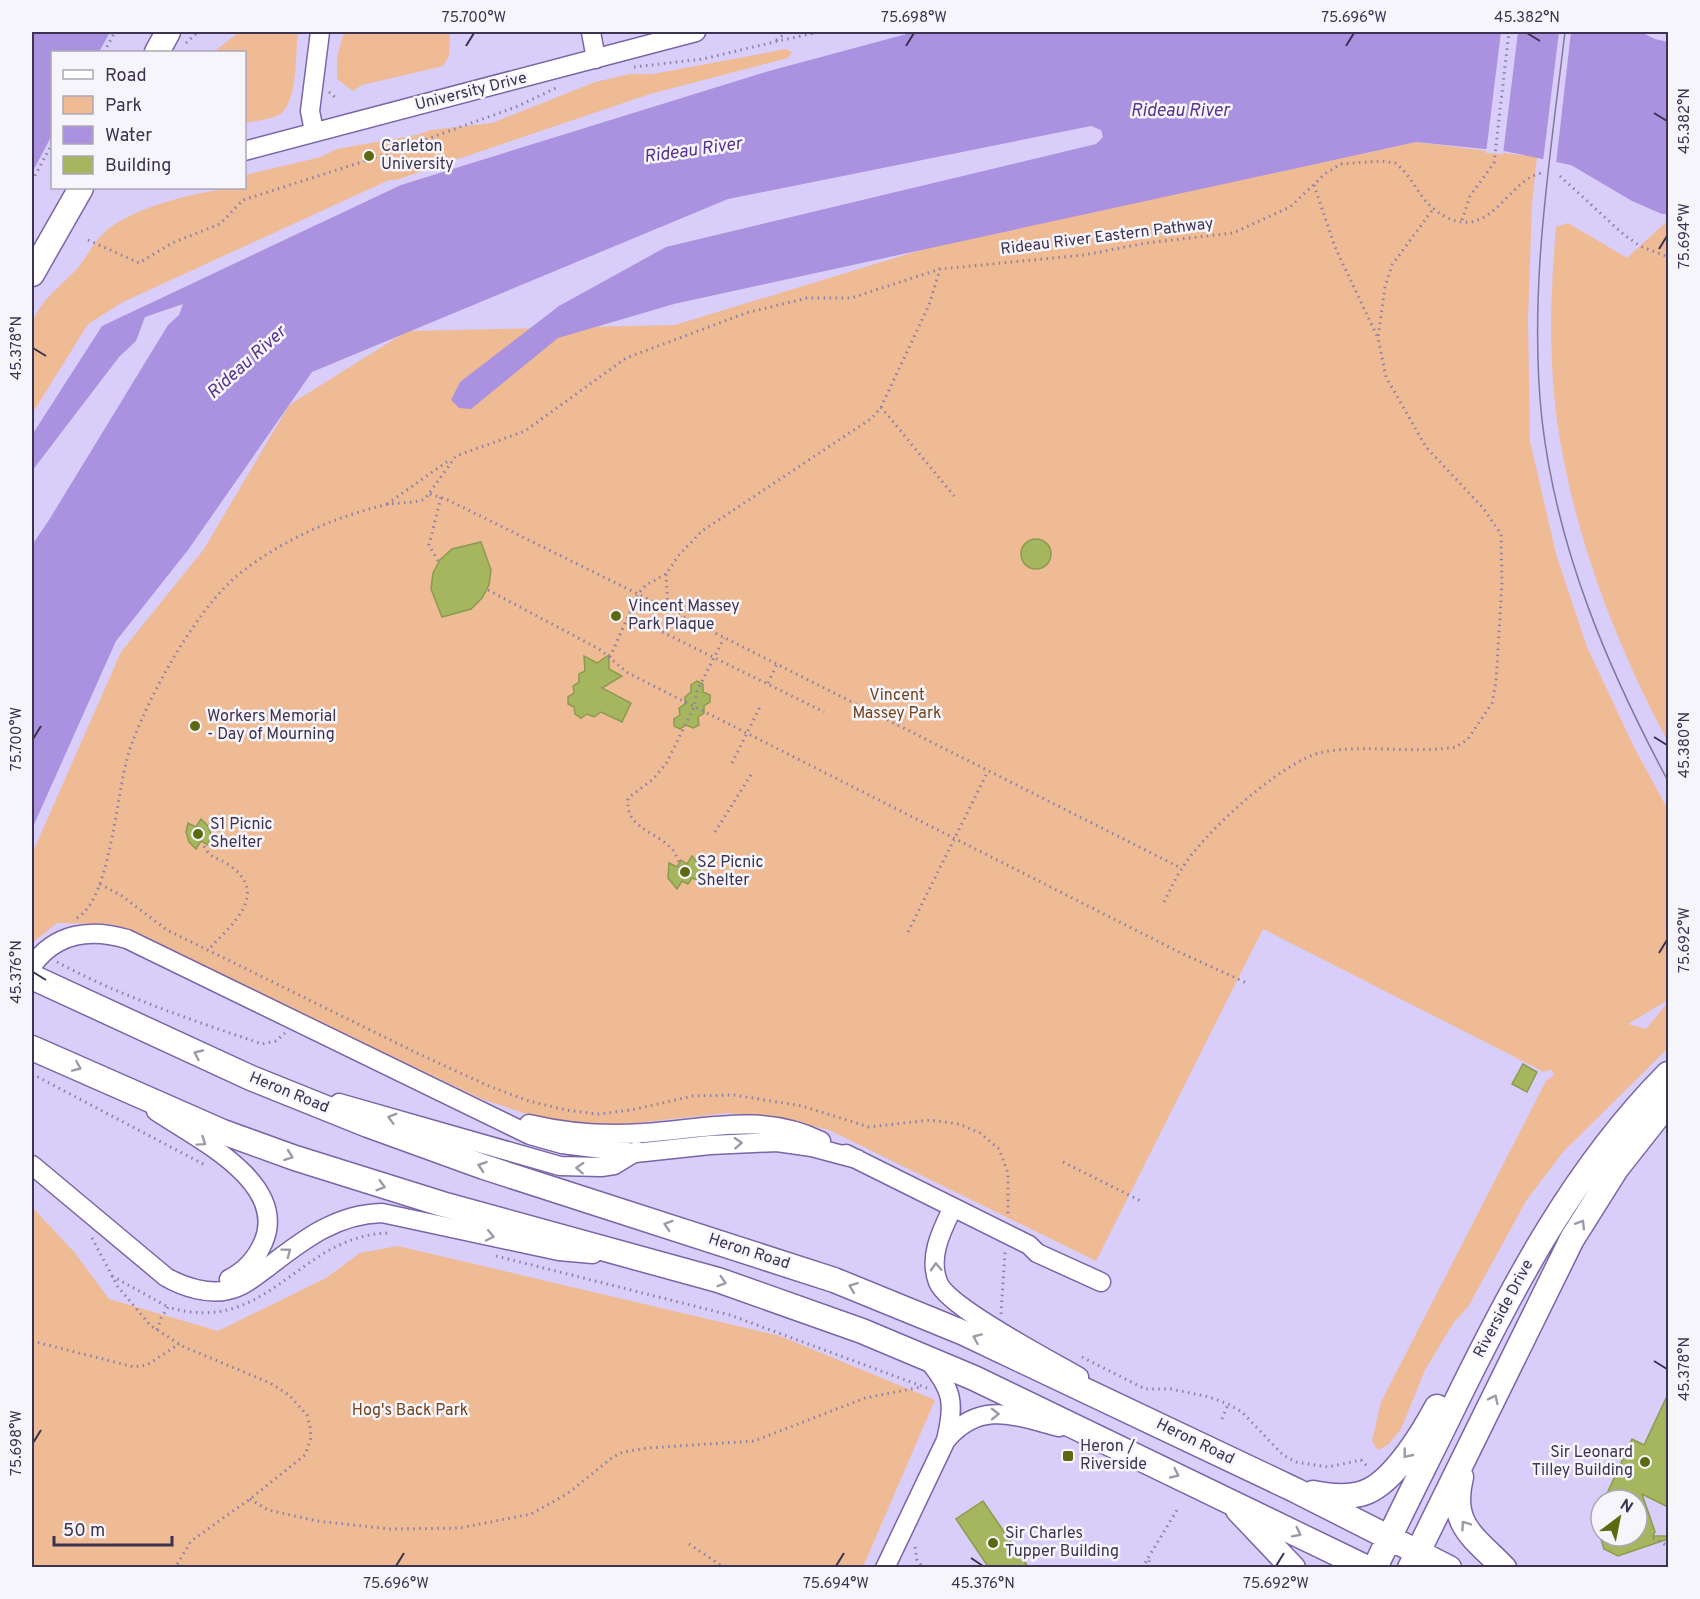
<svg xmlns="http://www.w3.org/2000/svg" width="1700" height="1599" viewBox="0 0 1700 1599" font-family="Overpass,sans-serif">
  <rect width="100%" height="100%" fill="#d9cdf9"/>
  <path fill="#efbb95" d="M240,32H298C295,53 299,106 277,116C267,120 255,121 245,123L244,52H213Z
    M344,32H450L449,56L443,66L362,85L353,91L337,79V57Z
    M786,49L792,52L788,58L650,94L396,180H389L123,302L88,324L32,414V325C38,303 58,288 74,272C85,261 91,246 102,235C128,207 208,188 244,188L245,176L249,174L321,157L337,149L416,135L431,130L492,123L595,82L630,74H653Z
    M1416,142L1537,157L1532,204L1528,320L1530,441L1556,554L1587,647L1633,745L1668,810V1000L1628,1024L1646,1029L1668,1002V1048L1563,1152L1526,1201L1468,1307L1454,1322L1425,1370L1401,1429L1388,1445L1378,1450L1372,1441L1381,1402L1546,1081L1554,1075L1551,1069L1544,1072L1263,929L1096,1261L829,1130L780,1118L728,1113L608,1126L538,1118L482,1099L111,924L57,923L32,943V854L121,652L204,549L289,405L407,331L675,325L934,246Z
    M1568,223L1627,258L1665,223H1668V742C1618,648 1578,546 1560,440C1548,370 1550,296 1556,227Z
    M32,1207L75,1253L109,1299L218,1331L326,1278L360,1253L398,1246L780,1336L935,1400L863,1567H32Z"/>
  <path fill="#aa92e0" d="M32,32H110L99,52H52V135L32,173Z
    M914,32H1641L1655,39L1668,42V214H1662L1632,201L1571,165L1504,151L1416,142L674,304L558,338L471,409L459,408L451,400L460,382L559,306L666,247L1096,144L1103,137L1101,130L1091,126L728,199L312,372L188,550L116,641L32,829V545L49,520L168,325L179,315L183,304L145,317L136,341L119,357L32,471V435L102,326L401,185L769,71Z"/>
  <path fill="#d9cdf9" d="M1501,32H1518L1503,154L1486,153Z
    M1559,32H1571L1556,164L1543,161Z"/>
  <path fill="#a6b65f" stroke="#8c9a4f" stroke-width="1.5" d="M1021 554a15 15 0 1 1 30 0a15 15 0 1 1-30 0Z
    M481,542L491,570L489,585L482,598L471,609L442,617L431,589L433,573L440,560L452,549Z
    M609,655V669L622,676L602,688L631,703L622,722L601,712L594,717L587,714L581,718L575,714L574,707L568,704V697L574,693L573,686L579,682V674L585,671L584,656L597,663Z
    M697,681L703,684V692L710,695V702L704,706V713L698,717L699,725L693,728L686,725L680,729L674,726V719L680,715L679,708L685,704V697L691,692V685Z
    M201,819L208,826L211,835L208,845L201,841L196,849L189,842L186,832L188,823L196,827Z
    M692,856L701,867L700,881L692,878L688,884L682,881L677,889L668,878L669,863L677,867L681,860L687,864Z
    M1523,1064L1537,1072L1527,1092L1512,1084Z
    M1668,1394V1507L1642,1494L1655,1532L1653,1536H1668V1539L1618,1556L1604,1549L1600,1536H1637V1500H1604L1632,1439L1644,1445Z
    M983,1501L1029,1568H989L956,1519Z"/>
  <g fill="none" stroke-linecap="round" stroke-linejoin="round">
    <g stroke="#7a65a6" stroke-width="21">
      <path id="minor" d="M591,32L596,59
        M314,131L310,111L320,32
        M244,151L696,32
        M32,966C55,933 90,928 127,939L530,1135L562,1144L635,1153L710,1145L777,1142L812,1147L857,1159
        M339,1103L560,1166L601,1167L614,1165L637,1151
        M156,1111C196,1138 290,1183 263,1243C256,1259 245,1271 229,1279
        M529,1124C567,1133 605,1136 644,1133C706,1129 761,1112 821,1141
        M846,1154L1029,1245L1037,1253L1101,1282
        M32,1165L166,1277C183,1287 209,1295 228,1290C243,1287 256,1276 268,1267C303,1240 336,1214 382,1213L559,1251L593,1254
        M953,1207C942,1230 928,1256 938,1282C947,1307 1052,1361 1079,1377
        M947,1439C981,1400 1015,1416 1059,1427
        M885,1568L946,1440C955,1403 953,1390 928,1360"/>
    </g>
    <g stroke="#7a65a6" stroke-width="27">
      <path id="major" d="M157,52L168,32
        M32,274L81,188
        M32,977L251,1078L368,1125L484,1167L834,1280L964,1333L1295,1490L1449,1568
        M32,1048L223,1132L295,1158L442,1204L718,1280L862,1331L974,1378L1367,1568
        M1461,1477C1449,1525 1474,1537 1504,1568
        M1313,1493C1328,1496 1345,1498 1360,1494C1391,1487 1423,1433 1437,1407
        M1238,1510L1293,1568
        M1375,1568C1401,1511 1430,1456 1457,1400C1515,1282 1575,1168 1668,1074
        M1410,1568L1572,1239L1616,1169L1668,1103"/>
    </g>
    <path stroke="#8c81a6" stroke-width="3" stroke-dasharray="1.5 4.5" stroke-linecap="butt" d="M787,32L774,42L819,32
      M186,43L198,32
      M104,52L115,32
      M634,67L703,59L774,42
      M329,92L338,100
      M1560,176L1623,234L1640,246L1668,257
      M32,181L52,144
      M1314,185L1335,247L1377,336
      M1462,220L1470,196L1494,163L1509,32
      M88,240L139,263L172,243L220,224L243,200L371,159L516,107L556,88
      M881,407L954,496
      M430,494L448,500L638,594L646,585L666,574L679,555L702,531L872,418L881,407L929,305L940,269
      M387,504L448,461
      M438,561L429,545L441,497
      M666,574L668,609
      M488,590L599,649L628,673L1181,953L1249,984
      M630,616L824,712
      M610,657L638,594L1181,868
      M768,683L777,664
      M732,763L760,707
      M715,832L752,773
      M204,846C210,859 218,857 229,865C271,894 231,925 209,949
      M683,873C680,866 677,854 671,848C653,830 625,828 628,798L652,780L666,764L694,707L697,691L724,638
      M100,884L122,896L167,930L419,1054L491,1087L529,1101L566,1110L598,1114L631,1110L693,1096L734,1095L802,1106L869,1127L930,1120L959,1124L980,1133L999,1149L1008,1173V1216
      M1164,902C1170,891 1174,880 1181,870C1202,834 1283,760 1323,752C1366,744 1412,754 1456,747L1468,739L1492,703L1496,682L1502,583L1501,534L1483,508L1426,447L1386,377L1378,338L1385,287L1392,265L1433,209
      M77,918C113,897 116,782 132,743C151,692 196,610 238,575C280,541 332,518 384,505C398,502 412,504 425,499L456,456L525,431L626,358L746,313L807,298H851L940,269L1084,255L1146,243L1233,233L1290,207L1326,173L1341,164L1380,161L1395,163C1412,175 1418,197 1434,209C1488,252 1507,178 1542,173
      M908,932L988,771
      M57,962C122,997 192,1020 262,1044L276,1041L285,1033
      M32,1074L205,1165
      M1063,1162L1141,1201
      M92,1238L118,1287L150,1325L182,1346L270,1383L289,1395L307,1415L310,1427L311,1438L305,1455L250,1499L191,1541L175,1568
      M496,1256L730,1315L927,1388
      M112,1276L168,1307
      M1001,1314L1005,1252
      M157,1330L161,1318L168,1307C268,1338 299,1234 390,1233
      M32,1341L134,1367L147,1365L179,1344
      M1082,1357L1145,1389H1171L1209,1397L1228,1404L1242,1412L1283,1455L1296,1462L1328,1467L1361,1460L1368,1467
      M1222,1419L1228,1404
      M250,1499L268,1510L317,1521L390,1529L460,1528L531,1514L567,1494L613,1457L623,1452L647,1448L754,1441L865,1398L921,1387
      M1653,1538L1668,1546
      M689,1544L725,1568
      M915,1547L917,1560L923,1568
      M1142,1568L1177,1510
      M1149,1568V1558"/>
    <use href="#minor" stroke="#fff" stroke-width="18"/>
    <use href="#major" stroke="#fff" stroke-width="24"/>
    <path stroke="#82779b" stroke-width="1.5" d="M1565,32C1550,159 1528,291 1542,420C1557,549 1607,667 1668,781"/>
  </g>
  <defs><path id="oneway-chevron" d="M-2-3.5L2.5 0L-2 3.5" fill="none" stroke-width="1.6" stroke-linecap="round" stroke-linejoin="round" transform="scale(1.5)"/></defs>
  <g stroke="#9e99a8">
    <use href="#oneway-chevron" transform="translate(198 1054) rotate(-155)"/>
    <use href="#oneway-chevron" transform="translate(77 1067) rotate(23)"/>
    <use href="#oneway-chevron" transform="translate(392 1118) rotate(-164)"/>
    <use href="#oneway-chevron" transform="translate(202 1142) rotate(34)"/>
    <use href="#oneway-chevron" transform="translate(738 1143) rotate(-4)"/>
    <use href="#oneway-chevron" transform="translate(289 1156) rotate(20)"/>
    <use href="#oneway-chevron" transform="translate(482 1166) rotate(-161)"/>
    <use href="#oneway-chevron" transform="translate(580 1168) rotate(-177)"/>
    <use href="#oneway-chevron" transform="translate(381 1186) rotate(16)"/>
    <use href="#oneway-chevron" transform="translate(1581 1224) rotate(-59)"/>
    <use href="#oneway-chevron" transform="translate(668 1225) rotate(-162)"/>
    <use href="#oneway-chevron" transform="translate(490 1236) rotate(12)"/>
    <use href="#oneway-chevron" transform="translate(287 1252) rotate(-37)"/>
    <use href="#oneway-chevron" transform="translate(936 1267) rotate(-93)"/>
    <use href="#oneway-chevron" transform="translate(722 1282) rotate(17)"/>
    <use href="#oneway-chevron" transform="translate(853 1287) rotate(-159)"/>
    <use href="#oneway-chevron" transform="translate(977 1338) rotate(-156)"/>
    <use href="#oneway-chevron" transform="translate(1494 1399) rotate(-64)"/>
    <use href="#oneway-chevron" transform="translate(995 1414) rotate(-1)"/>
    <use href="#oneway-chevron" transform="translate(1407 1454) rotate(129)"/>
    <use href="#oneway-chevron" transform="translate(1175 1474) rotate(25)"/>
    <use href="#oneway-chevron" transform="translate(1465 1525) rotate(-125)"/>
    <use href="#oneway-chevron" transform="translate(1297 1533) rotate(27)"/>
  </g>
  <path fill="none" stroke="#3c3350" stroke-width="2" d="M1527,33L1540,41M466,46L474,33M906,46L914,33M1346,46L1354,33M1654,113L1667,121M1659,249L1667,236M33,348L46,356M1654,737L1667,745M33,739L41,726M1659,953L1667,940M33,972L46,980M1654,1361L1667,1369M33,1443L41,1430M971,1558L983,1566M396,1566L404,1553M836,1566L844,1553M1276,1566L1284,1553"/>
  <g fill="#5c6910" stroke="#f7f5fc" stroke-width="2">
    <circle cx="369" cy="156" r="6"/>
    <circle cx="616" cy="616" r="6"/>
    <circle cx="195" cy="726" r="6"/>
    <circle cx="198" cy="834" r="6"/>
    <circle cx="685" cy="872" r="6"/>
    <rect x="1062" y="1450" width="12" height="12" rx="3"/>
    <circle cx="1645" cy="1462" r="6"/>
    <circle cx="993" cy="1543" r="6"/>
  </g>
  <g text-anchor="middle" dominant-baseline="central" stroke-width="5" stroke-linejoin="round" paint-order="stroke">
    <g font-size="16" fill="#3c3350" stroke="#f7f5fc">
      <text transform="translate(471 92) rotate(-14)">University Drive</text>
      <text transform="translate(1107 237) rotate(-7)">Rideau River Eastern Pathway</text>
      <text transform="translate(289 1093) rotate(22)">Heron Road</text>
      <text transform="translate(749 1252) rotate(18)">Heron Road</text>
      <text transform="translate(1504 1309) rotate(-62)">Riverside Drive</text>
      <text transform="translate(1195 1442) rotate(26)">Heron Road</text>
    </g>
    <g font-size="16" fill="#3c3350" stroke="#f7f5fc" text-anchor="start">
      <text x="381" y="147">Carleton<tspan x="381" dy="18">University</tspan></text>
      <text x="628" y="607">Vincent Massey<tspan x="628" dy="18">Park Plaque</tspan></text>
      <text x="207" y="717">Workers Memorial<tspan x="207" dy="18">- Day of Mourning</tspan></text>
      <text x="210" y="825">S1 Picnic<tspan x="210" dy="18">Shelter</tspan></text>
      <text x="697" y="863">S2 Picnic<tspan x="697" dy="18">Shelter</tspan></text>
      <text x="1080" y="1447">Heron /<tspan x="1080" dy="18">Riverside</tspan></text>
      <text x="1633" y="1453" text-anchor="end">Sir Leonard<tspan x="1633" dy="18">Tilley Building</tspan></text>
      <text x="1005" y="1534">Sir Charles<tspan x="1005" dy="18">Tupper Building</tspan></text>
    </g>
    <g font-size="16" fill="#73431a" stroke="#f7f5fc">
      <text x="897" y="696">Vincent<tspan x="897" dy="18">Massey Park</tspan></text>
      <text x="410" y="1411">Hog's Back Park</text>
    </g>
    <g font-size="18" font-style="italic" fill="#57338e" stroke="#f7f5fc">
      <text x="1180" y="111">Rideau River</text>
      <text transform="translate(693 151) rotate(-8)">Rideau River</text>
      <text transform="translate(247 363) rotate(-42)">Rideau River</text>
    </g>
  </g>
  <rect width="1700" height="1599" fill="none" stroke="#f7f5fc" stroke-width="66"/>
  <rect x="51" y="51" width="195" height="138" fill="#f7f5fc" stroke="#aca7b7" stroke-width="1.5"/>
  <rect x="63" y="70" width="30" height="9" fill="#ffffff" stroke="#aca7b7" stroke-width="1.5"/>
  <text x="105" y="81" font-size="18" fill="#3c3350">Road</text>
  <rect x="63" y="96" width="30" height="18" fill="#efbb95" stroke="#aca7b7" stroke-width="1.5"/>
  <text x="105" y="111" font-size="18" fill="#3c3350">Park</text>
  <rect x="63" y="126" width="30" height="18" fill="#aa92e0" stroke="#aca7b7" stroke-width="1.5"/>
  <text x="105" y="141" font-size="18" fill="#3c3350">Water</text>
  <rect x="63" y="156" width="30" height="18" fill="#a6b65f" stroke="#aca7b7" stroke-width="1.5"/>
  <text x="105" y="171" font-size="18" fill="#3c3350">Building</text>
  <g transform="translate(1619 1518) rotate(32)"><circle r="28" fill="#f7f5fc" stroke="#aca7b7" stroke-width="1.5"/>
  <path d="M0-4.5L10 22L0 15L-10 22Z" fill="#5c6910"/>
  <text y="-9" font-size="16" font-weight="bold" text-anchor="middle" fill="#3c3350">N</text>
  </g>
  <path d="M54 1536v9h118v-9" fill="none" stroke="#3c3350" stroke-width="3"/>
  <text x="63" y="1536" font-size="18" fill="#3c3350" stroke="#f7f5fc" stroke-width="4.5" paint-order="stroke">50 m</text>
  <rect x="33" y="33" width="1634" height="1533" fill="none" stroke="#3c3350" stroke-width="2"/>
  <g font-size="15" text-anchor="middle" fill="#3c3350">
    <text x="474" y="22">75.700°W</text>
    <text x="914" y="22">75.698°W</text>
    <text x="1354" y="22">75.696°W</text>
    <text x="1527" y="22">45.382°N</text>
    <text transform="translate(1684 121) rotate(-90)" y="5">45.382°N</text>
    <text transform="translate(1684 236) rotate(-90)" y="5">75.694°W</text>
    <text transform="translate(16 348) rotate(-90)" y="5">45.378°N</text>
    <text transform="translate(16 739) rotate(-90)" y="5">75.700°W</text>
    <text transform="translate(1684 745) rotate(-90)" y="5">45.380°N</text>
    <text transform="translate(1684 940) rotate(-90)" y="5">75.692°W</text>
    <text transform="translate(16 972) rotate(-90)" y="5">45.376°N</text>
    <text transform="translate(1684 1369) rotate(-90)" y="5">45.378°N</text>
    <text transform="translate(16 1443) rotate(-90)" y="5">75.698°W</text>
    <text x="396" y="1588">75.696°W</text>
    <text x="836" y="1588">75.694°W</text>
    <text x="983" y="1588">45.376°N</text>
    <text x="1276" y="1588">75.692°W</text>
  </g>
</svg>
